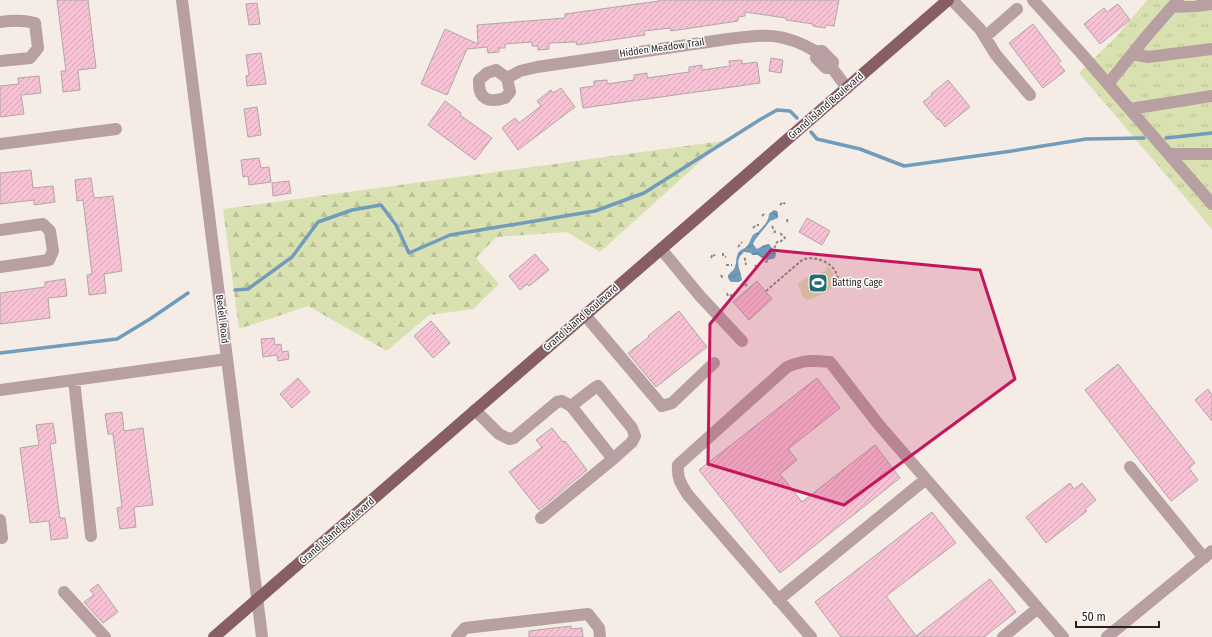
<svg xmlns="http://www.w3.org/2000/svg" width="1212" height="637" viewBox="0 0 1212 637" font-family="'Fira Sans Condensed',sans-serif">
  <defs>
    <pattern id="forest-firs" width="22" height="20" patternUnits="userSpaceOnUse"><rect width="22" height="20" fill="#d9e1b0"/><path d="M5 1l3.5 6h-7zM16 11l3.5 6h-7z" fill="#bac197"/></pattern>
    <pattern id="park-tufts" width="24" height="20" patternUnits="userSpaceOnUse"><rect width="24" height="20" fill="#d9e1b0"/><path d="M3 7l-1-3M5 7V3M7 7l1-3M15 17l-1-3M17 17v-4M19 17l1-3" fill="none" stroke="#bac197"/></pattern>
    <pattern id="water-waves" width="16" height="10" patternUnits="userSpaceOnUse"><rect width="16" height="10" fill="#729cbc"/><path d="M0 5q4-4 8 0t8 0" fill="none" stroke="#5d7f98"/></pattern>
    <pattern id="building-hatch" width="6" height="6" patternUnits="userSpaceOnUse"><rect width="6" height="6" fill="#f8c2d5"/><path d="M-1 1l2-2M0 6l6-6M5 7l2-2" fill="none" stroke="#d4a6b6"/></pattern>
  </defs>
  <rect width="100%" height="100%" fill="#f4ece5"/>
  <path fill="#d9e1b0" d="M828,266L833,273L837,287L830,289L827,292L808,300L803,297L798,284C804,278 816,273 825,271Z"/>
  <path fill="url(#forest-firs)" d="M723,141L600,252L567,232L496,237L476,258L499,284L473,309L429,315L387,351L308,306L239,329L223,209Z"/>
  <path fill="url(#park-tufts)" d="M1147,0H1212V229L1079,73L1116,37Z"/>
  <path fill="url(#water-waves)" d="M774,210L777,211L778,213V218L770,221L755,240L753,244L757,249L764,245L769,244L776,253L775,258C768,261 763,260 758,255H752L751,253L744,252C733,262 741,269 742,280L739,282H731C723,274 733,273 735,267C737,262 735,257 739,252C741,249 744,249 746,247C750,244 750,239 753,235C754,234 756,233 758,232C763,227 769,221 769,214Z"/>
  <g fill="none" stroke-linecap="round" stroke-linejoin="round">
    <path stroke="#729cbc" stroke-width="3.5" d="M811,132L817,139L860,149L904,166L1012,151L1086,139L1144,138
      M1166,138L1212,133
      M235,290L248,289L292,257L318,222L352,210L381,205L396,225L409,253L450,235L595,211L644,193L761,119L777,110L790,111L797,118
      M0,353L117,339L150,319L188,293"/>
  </g>
  <path fill="url(#building-hatch)" stroke="#b0a6a9" d="M57,0H88L96,68L78,70L80,90L63,92L61,71H66Z
    M659,0H839L834,26L826,25L825,28L813,26V24L786,20V18L745,12V16L738,17V21L671,31L670,28L644,31L645,35L577,45L576,42L549,43V49L538,50V46H532V42L505,44V48H499V52L488,53L487,47L467,49L447,95L421,84L445,29L478,44L477,25L565,18V14L659,1Z
    M257,3L260,24L249,25L246,4Z
    M1118,4L1130,20L1100,44L1084,24L1104,8L1107,12Z
    M1033,24L1061,61L1058,63L1065,71L1043,88L1009,43Z
    M261,53L266,84L247,86L246,76L249,75L246,55Z
    M771,58L783,60L781,73L769,71Z
    M742,60V64L757,62L760,83L583,108L580,88L594,86V81L607,80V84L634,80V75L647,73V78L689,72V67L702,65V70L730,66L729,61Z
    M39,76L41,93L21,95L24,114L0,117V86L19,84L18,78Z
    M948,80L970,107L945,127L939,119L938,120L923,102L932,95L931,94Z
    M561,88L575,107L518,150L502,128L515,118L519,123L541,106L537,101L551,90L553,93Z
    M445,101L461,113L460,115L492,138L475,160L428,125Z
    M257,107L261,135L248,137L244,109Z
    M259,158L261,168L269,167L271,182L249,185L248,176L243,177L241,160Z
    M31,170L33,188L53,186L55,202L34,205V200L0,204V173Z
    M91,178L94,198L113,196L122,271L104,274L106,293L89,295L87,275L92,274L83,200L77,201L75,180Z
    M289,181L291,193L273,196L272,183Z
    M807,218L830,231L822,245L799,232Z
    M535,254L549,270L529,286L527,284L520,290L509,276Z
    M65,279L67,296L48,298L50,318L0,324V293L45,287V282Z
    M757,281L772,299L749,320L733,302Z
    M679,311L707,347L656,387L628,353L649,337L648,336Z
    M431,321L450,343L433,358L414,336Z
    M274,338L275,345L281,344L282,352L288,351L289,359L278,361L277,355L263,357L261,339Z
    M1118,364L1195,463L1189,468L1198,480L1171,501L1085,390Z
    M298,378L310,392L292,408L280,394Z
    M817,378L840,408L788,449L797,460L780,474L802,502L875,445L900,478L780,573L699,470Z
    M1208,389L1212,395V421L1195,400Z
    M122,412L124,431L143,428L153,505L134,507L136,527L120,529L117,508L122,507L113,434H108L105,414Z
    M53,423L56,443L50,444L60,518H65L68,538L51,540L49,521L30,523L20,448L39,445L36,425Z
    M552,428L563,442L565,441L587,470L539,510L509,472L542,447L536,440Z
    M1070,483L1074,489L1082,483L1096,500L1085,509L1087,511L1046,543L1026,517Z
    M932,512L956,543L886,596L916,636L990,579L1016,612L984,637H841L815,602Z
    M98,584L118,612L103,623L84,602L94,595L90,590Z
    M571,626V629L582,628L583,637H529V631Z"/>
  <g fill="none" stroke-linecap="round" stroke-linejoin="round">
    <path stroke="#8f8a84" stroke-width="2" stroke-dasharray="3 2" stroke-linecap="butt" d="M780,205L783,202L785,204
      M762,216L765,213
      M787,219L788,224
      M772,226L775,232L772,234
      M753,228L756,225H759
      M738,247L742,242
      M770,250L774,249L777,242H780L785,238L780,233
      M723,253V256L726,257
      M711,258L713,254L715,256
      M744,258L745,259L746,265
      M765,262L768,261V257
      M726,265H732
      M755,265L758,269
      M721,275L723,279
      M745,286L748,283
      M766,291L802,260C812,255 830,261 835,271C838,276 839,281 840,286
      M727,293L728,296L733,295"/>
    <path stroke="#b79fa2" stroke-width="12" d="M182,0L262,637
      M952,0L980,29L996,55L1030,95
      M1033,0L1081,53L1212,204
      M1172,7L1197,6L1212,4
      M0,22C13,20 23,20 35,23L38,48L30,58L0,61
      M985,37L1017,9
      M1132,54L1148,57L1212,49
      M832,68H826L816,58L817,52L822,51L833,62L832,68L847,88
      M507,78L496,70L487,73L479,80C478,100 489,103 505,98L510,92L507,78L520,71L537,67L728,39C765,34 783,32 817,52
      M1108,84L1145,38L1178,0
      M1130,109L1212,96
      M0,144L116,129
      M1169,154H1212
      M0,230L43,224L50,231L53,251L49,260L0,267
      M661,249L700,296L742,341
      M585,315L662,406L672,403L714,363
      M74,380L91,536
      M0,390L227,359
      M571,406L593,389L598,386L632,428L635,436L632,442L613,459
      M475,410L499,434L509,439L514,438L557,402L562,401L571,406L613,459L541,518
      M1130,467L1204,558
      M0,520L2,538
      M64,592L105,637
      M778,600L926,479
      M457,637L465,628L588,614L599,628L600,637
      M811,637L688,495C681,484 677,479 678,465L787,367C805,360 811,360 830,362L879,425L1063,637
      M1003,637L1038,608
      M1107,637L1212,551"/>
    <path stroke="#885e65" stroke-width="12" d="M214,637L948,0"/>
  </g>
  <path fill="#c2185b" fill-opacity="0.2" stroke="#c2185b" stroke-width="3" stroke-linejoin="round" d="M771,250L980,270L1015,379L844,505L708,464L710,324Z"/>
  <defs>
    <g id="stadium-square" transform="scale(1)"><rect x="-9" y="-9" width="18" height="18" rx="4" fill="#236c76" stroke="#fff"/><path d="M0-5a6.5 5 0 1 0 0 10a6.5 5 0 1 0 0-10ZM-3.5-1.8h7v3.6h-7Z" fill="#fff"/></g>
  </defs>
  <g fill-rule="evenodd">
    <use href="#stadium-square" x="818" y="283"/>
  </g>
  <g text-anchor="middle" dominant-baseline="central" stroke-width="3" stroke-linejoin="round" paint-order="stroke">
    <g font-size="10" fill="#24211e" stroke="#fff">
      <text transform="translate(662 48) rotate(-8)">Hidden Meadow Trail</text>
      <text transform="translate(826 106) rotate(-41)">Grand Island Boulevard</text>
      <text transform="translate(581 318) rotate(-41)">Grand Island Boulevard</text>
      <text transform="translate(222 319) rotate(83)">Bedell Road</text>
      <text transform="translate(337 531) rotate(-41)">Grand Island Boulevard</text>
    </g>
    <g font-size="10" fill="#24211e" stroke="#fff" text-anchor="start">
      <text x="832" y="283">Batting Cage</text>
    </g>
  </g>
  <path d="M1076 621v6h83v-6" fill="none" stroke="#24211e" stroke-width="2"/>
  <text x="1082" y="621" font-size="12" fill="#24211e" stroke="#ffffff" stroke-width="3" paint-order="stroke">50 m</text>
</svg>
